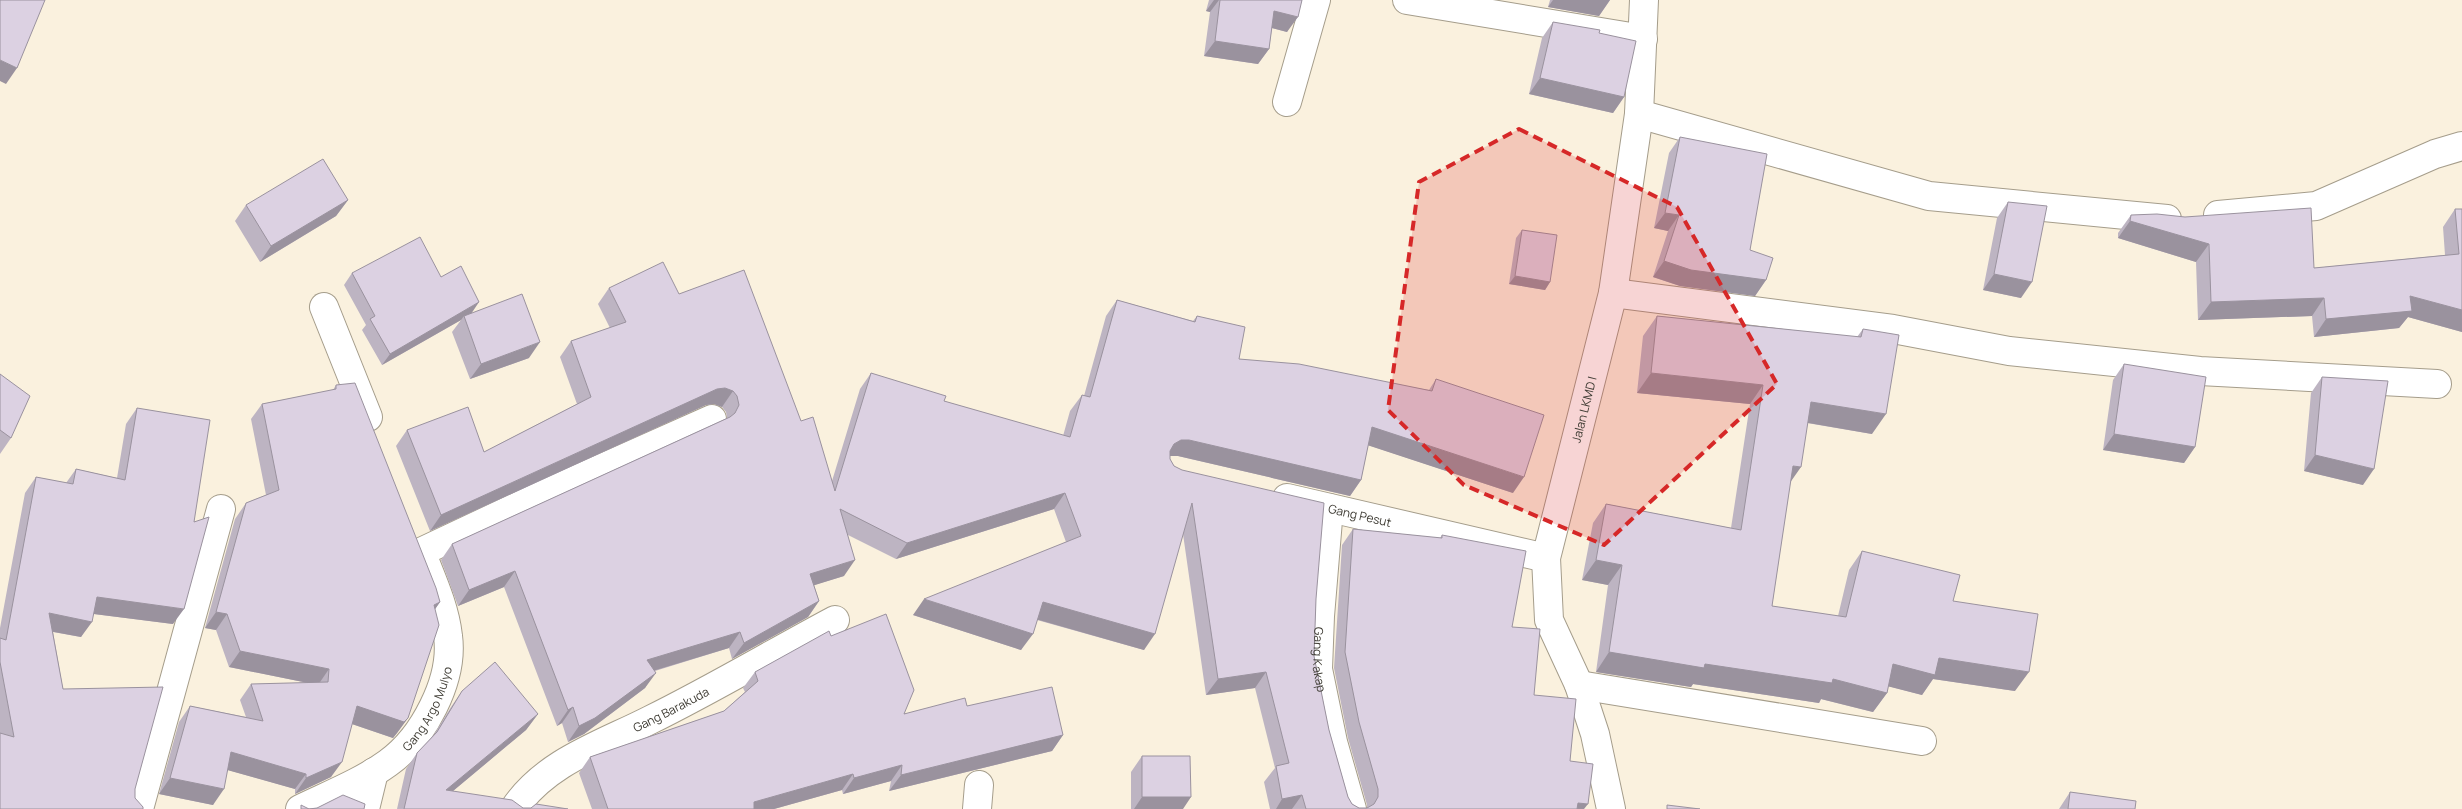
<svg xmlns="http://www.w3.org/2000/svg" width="2462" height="809" viewBox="0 0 2462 809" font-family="Manrope,sans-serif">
  <rect width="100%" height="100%" fill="#faf1de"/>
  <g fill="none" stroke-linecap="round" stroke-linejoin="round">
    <g stroke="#a59d8b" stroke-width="30">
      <g id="minor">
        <path d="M1407,0L1643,39"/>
        <path d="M1287,102L1316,0"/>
        <path d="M1639,114L1929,196L2167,219"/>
        <path d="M2218,215L2316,206L2435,154L2462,146"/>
        <path d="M1613,293L1893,329L2009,351L2200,371L2437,384"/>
        <path d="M324,307L368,417"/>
        <path id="s1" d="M1287,498L1546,558"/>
        <path id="s2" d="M1329,508L1320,616L1318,669L1333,742L1352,809"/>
        <path d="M421,552L546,493L712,419"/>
        <path d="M1579,685L1922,741"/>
        <path d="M139,809L221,509"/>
        <path id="s3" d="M300,809C329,795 362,782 388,763C423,738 454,680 448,636C445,609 434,584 424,559"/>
        <path d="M365,809L374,772"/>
        <path id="s4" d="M514,809C545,762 603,744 650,720C713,689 773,653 835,620"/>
        <path d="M977,809L979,785"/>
        <path id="s5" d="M1611,809L1595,734L1579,685L1549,620L1546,558L1613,293L1639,114L1644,0"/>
      </g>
    </g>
    <use href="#minor" stroke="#fff" stroke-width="28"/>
  </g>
  <path fill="#bdb4c2" d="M1209,0H1302L1287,32L1272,28L1269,49L1258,64L1204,56L1210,12L1206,11Z
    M1550,0H1610L1599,16L1548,7Z
    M1553,22L1599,33L1624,97L1613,113L1529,94L1542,38Z
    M1680,137L1750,250L1766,280L1755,296L1680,286L1653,277L1668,231L1654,228L1669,153Z
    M348,200L336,216L260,262L235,221L246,205Z
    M2008,202L2021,298L1983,290L1997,218Z
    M2455,209H2462V332L2408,317L2399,328L2314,337L2312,316L2198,320L2196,262L2118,238V233L2131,215L2314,268L2445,255L2443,227Z
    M1522,230L1550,282L1545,290L1509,284L1516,238Z
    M352,273L441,277L472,313L529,358L470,379L452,332L461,320L382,365L362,330L366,325L344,285Z
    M609,288L679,294L801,421L832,481L860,389L871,373L944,401L1063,436L1070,411L1082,395L1084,396L1106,316L1117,300L1193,321L1197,316L1239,359L1429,390L1436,379L1513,493L1368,445L1361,480L1350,496L1178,456H1170V459L1174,466L1316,599L1314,656L1329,730L1348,797L1352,804L1359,808H1367V805L1348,738L1334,668L1342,545L1353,529L1440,538L1442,535L1512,627L1534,695L1570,761L1584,809H1270L1264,782L1275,768L1255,688L1206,695L1183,534L1144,650L1037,620L1021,650L913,615L1066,542L1054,509L896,559L848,535L844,576L814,585L819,601L808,617L732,659L729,648L655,671L645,688L584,734L568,742L562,723L557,726L504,587L458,606L441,560L452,544L727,418L726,412L722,407L714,404L706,405L430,531L396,446L407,430L484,452L577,404L560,357L571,341L610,328L598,304Z
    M1657,316L1857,337L1863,329L1872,434L1807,423L1790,482L1772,606L1838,616L1849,570L1862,551L1953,601L2015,691L1933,679L1922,695L1888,686L1887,693L1873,712L1821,699L1819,703L1693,684L1691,687L1596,672L1608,585L1582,580L1593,523L1606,504L1731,528L1750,404L1637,393L1643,336Z
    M2124,364L2195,447L2184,463L2103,450L2113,380Z
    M0,374L11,438L0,454Z
    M2322,377L2363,485L2304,471L2311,393Z
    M336,385L440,602L435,609L408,718L397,733L393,738L352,724L331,777L295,794V789L228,770L213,805L159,794L179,722L190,706L246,717L240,700L251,684L308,683L229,667L216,630L205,628L235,519L246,503L266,495L251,419L262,404L333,390Z
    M137,408L173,624L94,614L81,637L53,632L63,689L135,789V798L0,809V628L25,493L36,477L66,483L76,469L117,478L126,424Z
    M831,636L904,714L967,706L1063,735L1052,751L889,791L891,781L843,794L842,790L774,809H592L579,773L590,757L724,711L745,692L743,688L755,672Z
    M462,691L538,714L526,730L453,791L523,808L568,809H397L406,769L417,753L433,736L451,707Z
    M1142,756L1183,809H1131V772Z
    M2070,792L2135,809H2059Z"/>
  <path fill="#9a929e" d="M1214,0H1219L1210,12L1206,11Z
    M1553,0H1610L1599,16L1548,7Z
    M1274,11L1298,17L1287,32L1264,26Z
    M1215,41L1269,49L1258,64L1204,56Z
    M0,60L17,68L6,84L0,81Z
    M1540,78L1624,97L1613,113L1529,94Z
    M348,200L336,216L260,262L271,246Z
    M1665,213L1679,215L1668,231L1654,228Z
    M2130,221L2209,244L2196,262L2118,238Z
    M1664,261L1766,280L1755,296L1680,286L1653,277Z
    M1994,274L2032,282L2021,298L1983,290Z
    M1515,276L1550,282L1545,290L1509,284Z
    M2410,296L2462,310V332L2408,317L2399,328L2314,337L2326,319Z
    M2324,298L2312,316L2198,320L2211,302Z
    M479,302L471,314L464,316L461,320L382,365L390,354Z
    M540,342L529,358L470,379L481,364Z
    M1651,373L1763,385L1750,404L1637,393Z
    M725,388L733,391L722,407L714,404L706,405L430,531L441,515L717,389Z
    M1811,402L1886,414L1872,434L1797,421Z
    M1372,427L1524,477L1513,493L1361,443Z
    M2114,434L2195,447L2184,463L2103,450Z
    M1181,440H1189L1361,480L1350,496L1178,456H1170L1163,460L1174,444Z
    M2315,455L2374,469L2363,485L2304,471Z
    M1793,466L1801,467L1787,487Z
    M1065,493L1054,509L896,559L907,543Z
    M855,560L844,576L799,590L810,574Z
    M1596,560L1622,565L1608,585L1582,580Z
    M515,571L504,587L458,606L469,590Z
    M97,597L184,609L173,624L86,613Z
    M924,599L1033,634L1021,650L913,615Z
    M819,601L808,617L732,659L744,643Z
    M440,602L429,618L434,605Z
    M1043,602L1155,634L1144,650L1032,618Z
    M216,612L227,614L216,630L205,628Z
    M49,613L92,622L81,637L38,629Z
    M740,632L729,648L636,676L647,660Z
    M240,651L329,669L318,685L229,667Z
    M1609,652L1833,679L1887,693L1873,712L1821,699L1819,703L1693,684L1691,687L1596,672Z
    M1939,658L2029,672L2015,691L1933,679L1922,695L1879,684L1893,664Z
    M1266,672L1255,688L1206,695L1218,679Z
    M656,673L645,688L584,734L568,742L579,726Z
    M357,706L408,718L397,733L393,738L346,722Z
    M573,707L562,723L557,726L568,710Z
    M538,714L526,730L435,806L446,790Z
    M1063,735L1052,751L889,791L901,775Z
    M231,752L306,774L295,789L220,768Z
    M342,762L331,777L295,794L306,778Z
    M902,765L891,781L843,794L854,778Z
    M853,774L842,790L774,809H749L754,802Z
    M170,778L224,789L213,805L159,794Z
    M1302,795L1292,809H1276L1282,799Z
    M1142,797H1191L1183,809H1134Z
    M1578,803L1588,804L1584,809H1574Z"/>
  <path fill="#dcd1e2" stroke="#9a929e" d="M0,0H45L17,68L0,60Z
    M1220,0H1302L1298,17L1274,11L1269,49L1215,41Z
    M1553,22L1600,30L1599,33L1636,41L1624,97L1540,78Z
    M1680,137L1767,154L1750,250L1773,258L1766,280L1691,270L1664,261L1679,215L1665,213Z
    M323,159L348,200L271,246L246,205Z
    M2008,202L2047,206L2032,282L1994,274Z
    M2311,208L2314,268L2459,254L2455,209H2462V310L2410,296L2412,311L2326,319L2324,298L2211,302L2209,244L2130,221L2131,215L2157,214L2185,217Z
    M1522,230L1557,235L1550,282L1515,276Z
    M420,237L441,277L461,266L479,302L390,354L370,319L375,316L352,273Z
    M663,262L679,294L744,270L801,421L813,417L835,491L871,373L946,396L944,401L1070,437L1082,395L1090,397L1117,300L1195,322L1197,316L1245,327L1239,359L1299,364L1432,391L1436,379L1544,415L1524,477L1372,427L1361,480L1189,440H1181L1174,444L1170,451V459L1174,466L1182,470L1324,503L1316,599L1314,656L1329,730L1348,797L1352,804L1359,808H1367L1374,804L1378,797V789L1359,722L1345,652L1353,529L1442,538V535L1526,551L1512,627L1540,629L1534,695L1576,699L1570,761L1593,764L1588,804L1578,803L1577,809H1306L1302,795L1282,799L1276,766L1289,763L1266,672L1218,679L1192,503L1155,634L1043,602L1033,634L924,599L1081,536L1065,493L907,543L840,509L855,560L810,574L819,601L744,643L740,632L647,660L656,673L595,718L579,726L573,707L568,710L515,571L469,590L452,544L730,417L735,413L739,405L737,396L733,391L725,388L717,389L441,515L407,430L468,407L484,452L591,397L571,341L626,322L609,288Z
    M522,294L540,342L481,364L464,316Z
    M1657,316L1861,337L1863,329L1899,335L1886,414L1811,402L1801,467L1793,466L1772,606L1846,617L1862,551L1960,575L1953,601L2038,614L2029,672L1939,658L1935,675L1893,664L1887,693L1833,679L1832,683L1705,664L1704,668L1609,652L1622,565L1596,560L1606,504L1741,530L1763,385L1651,373Z
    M2124,364L2206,377L2195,447L2114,434Z
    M0,374L30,396L11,438L0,430Z
    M2322,377L2388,381L2374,469L2315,455Z
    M355,383L436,588L440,602L434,605L439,625L408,718L404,722L357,706L342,762L306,778V774L231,752L224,789L170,778L190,706L263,721L251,684L328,682L329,669L240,651L227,614L216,612L246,503L279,490L262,404L336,389V385Z
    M137,408L210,420L194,522L209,517L184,609L97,597L92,622L49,613L63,689L163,687L135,789V798L143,807V809H0V733L14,737L0,662V638L6,640L36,477L73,484L76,469L125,480Z
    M886,614L914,690L904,714L965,698L967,706L1052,687L1063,735L901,775L902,765L854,778L853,774L754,802V809H608L590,757L724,711L758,681L755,672L829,631L831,636Z
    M495,662L538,714L446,790L512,800L523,808H531L536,804L568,809H404L417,753L437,732L462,691Z
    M1142,756H1190L1191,797H1142Z
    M2070,792L2136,801L2135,809H2068Z
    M343,795L365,804L364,809H301V805L309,809L317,808Z
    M1667,805L1700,809H1667Z"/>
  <path fill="#d62828" fill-opacity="0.2" stroke="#d62828" stroke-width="4" stroke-dasharray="10 6" stroke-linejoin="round" d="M1519,129L1677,207L1777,384L1604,545L1464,485L1388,410L1419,182Z"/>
  <g text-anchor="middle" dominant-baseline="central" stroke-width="4.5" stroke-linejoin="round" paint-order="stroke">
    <g font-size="12" fill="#3d3a32" stroke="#fff">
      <text stroke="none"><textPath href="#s5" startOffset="415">Jalan LKMD I</textPath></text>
      <text stroke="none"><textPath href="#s1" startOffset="75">Gang Pesut</textPath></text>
      <text stroke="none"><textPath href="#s2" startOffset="152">Gang Kakap</textPath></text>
      <text stroke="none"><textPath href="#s3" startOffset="168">Gang Argo Mulyo</textPath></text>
      <text stroke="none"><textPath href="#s4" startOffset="188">Gang Barakuda</textPath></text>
    </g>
  </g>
</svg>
